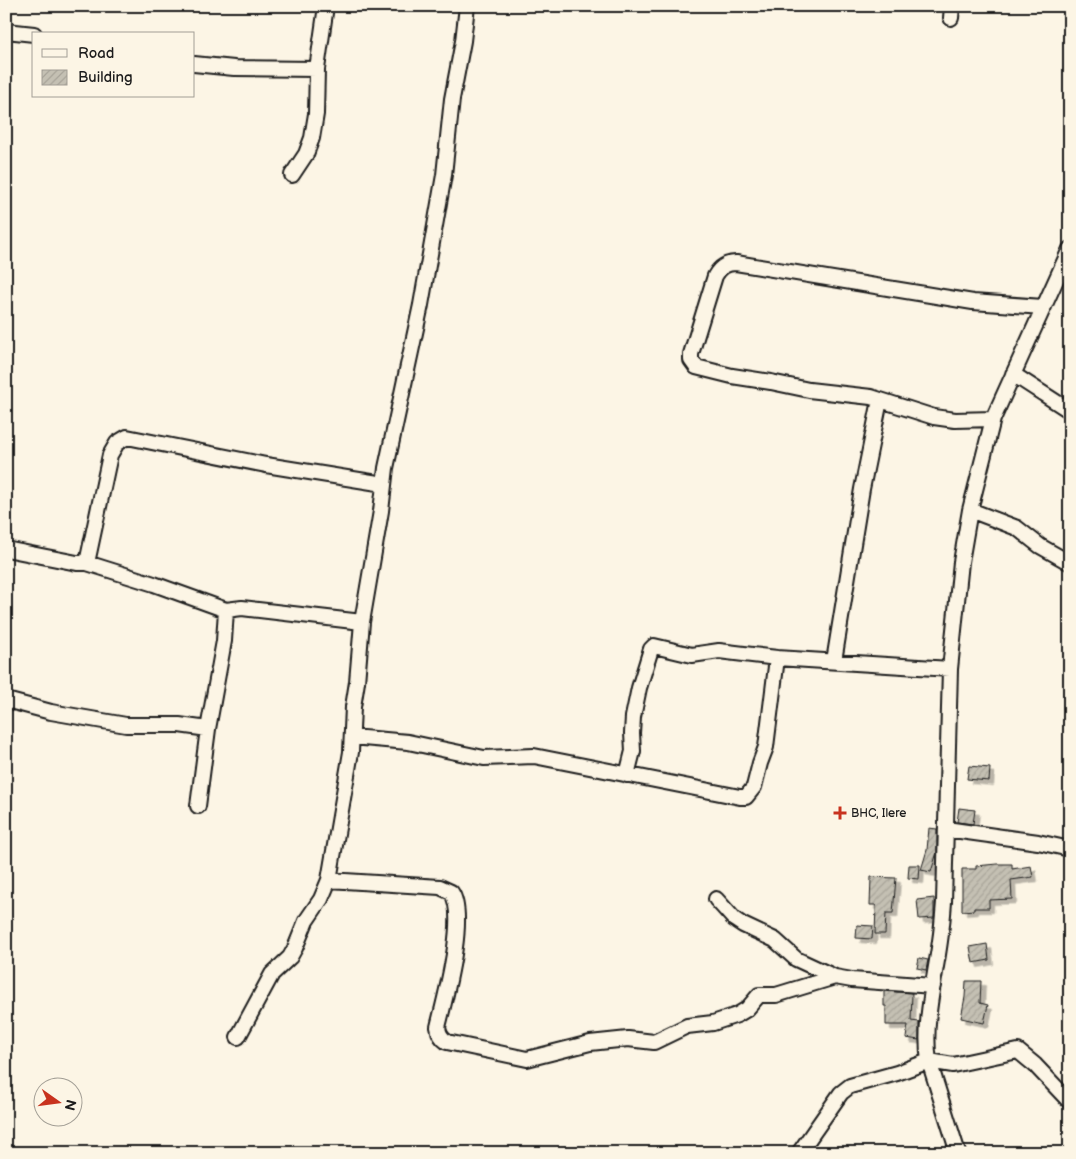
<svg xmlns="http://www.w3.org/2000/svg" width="1076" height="1159" viewBox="0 0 1076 1159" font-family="'Balsamiq Sans',sans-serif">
  <defs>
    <pattern id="building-hatch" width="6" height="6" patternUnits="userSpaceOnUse" patternTransform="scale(1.25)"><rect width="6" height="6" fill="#c4c0b3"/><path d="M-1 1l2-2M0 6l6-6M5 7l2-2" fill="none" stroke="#a8a499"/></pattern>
    <filter id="shadow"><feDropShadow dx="4.5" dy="4.5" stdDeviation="0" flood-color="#0004"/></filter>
  </defs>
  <rect width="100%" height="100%" fill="#fcf5e5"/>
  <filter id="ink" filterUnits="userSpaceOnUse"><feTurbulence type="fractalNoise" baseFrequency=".02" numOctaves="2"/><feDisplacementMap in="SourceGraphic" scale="10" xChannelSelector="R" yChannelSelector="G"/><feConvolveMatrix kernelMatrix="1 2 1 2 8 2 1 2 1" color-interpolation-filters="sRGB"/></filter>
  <g filter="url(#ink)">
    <path fill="url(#building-hatch)" stroke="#1c1c1c" filter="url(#shadow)" d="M969,766L990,768L989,781L967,779Z
      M959,808L975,810L973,824L957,822Z
      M929,828L937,829V852L931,872L921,870L927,850Z
      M997,864H1012V869L1031,866L1033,877L1011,880L1012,899L989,900V908H974V910L962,911V869H976V866Z
      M909,865H920L919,879L908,878Z
      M871,877L896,878L893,913H886L885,934H875L876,905H870Z
      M934,898V918L919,919L917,900Z
      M857,925L873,926L872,939L856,938Z
      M987,944L989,960L973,963L970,947Z
      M919,958L928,960L926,970L917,968Z
      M966,981H981L980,1003L988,1005L984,1023L961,1018L965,997Z
      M884,991L912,993L911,1021L919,1022V1040L906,1038L908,1025H886V1006H884Z"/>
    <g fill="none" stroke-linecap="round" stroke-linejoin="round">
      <g stroke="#1c1c1c" stroke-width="18">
        <path id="minor" d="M951,18L952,6
          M6,31L34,34
          M194,64L234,68L317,69
          M292,175L306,154L312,138L316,114L317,69L326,6
          M1013,374L1070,411
          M993,419L955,420L934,417L871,397L809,390L771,382L732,376L696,367L691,360V354L715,276C720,267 726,263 736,263L973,302L1043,307
          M970,510L1017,528L1040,546L1070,563
          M6,549L77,563H87L154,584L226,610L242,608L362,622
          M87,563L110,455L117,443L127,437L266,465L384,484
          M834,661L862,489L880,400
          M6,700L51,712L126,725H179L208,729
          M352,737L408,742L484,758L534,756L740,797H746L754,787L760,763L766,747L777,658L950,669
          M627,775L633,751L632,733L633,717L639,688L651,649L654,646L692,655L719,651L777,658
          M198,806L208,729L224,641L226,610
          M946,829L1038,842L1070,849
          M329,880L440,887L451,892C468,915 445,998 438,1027C439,1034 441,1038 447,1042L527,1059L590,1043L628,1039L654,1042L687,1026L713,1023L737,1015L747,1009L759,995H776L835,977
          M716,899L734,919L743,925L775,940L796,959L835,977L852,980L933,986
          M238,1037L272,974L290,957L295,948L306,921L321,899L329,880L351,752L353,707L357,682L362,622L381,511L386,468L421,305L444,175L452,99L463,41L467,6
          M799,1153L841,1093L850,1086L897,1073L929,1061L953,1065L1018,1051L1035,1065L1070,1102
          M958,1153L929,1061C923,1023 935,979 940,941C942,928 943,915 944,902L950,669L961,562L970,510L993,419L1070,249"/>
      </g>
      <use href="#minor" stroke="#fcf5e5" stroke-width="14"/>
    </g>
  </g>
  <path fill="#c8321e" stroke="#fcf5e5" stroke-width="2" d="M837.5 805.5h5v5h5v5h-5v5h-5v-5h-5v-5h5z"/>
  <g text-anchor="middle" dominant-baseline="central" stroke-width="4" stroke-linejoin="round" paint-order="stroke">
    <g font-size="12" fill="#1c1c1c" stroke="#fcf5e5" text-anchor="start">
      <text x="851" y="813">BHC, Ilere</text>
    </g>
  </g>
  <rect width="1076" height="1159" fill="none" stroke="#fcf5e5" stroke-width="25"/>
  <rect x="12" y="12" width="1051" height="1134" fill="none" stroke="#1c1c1c" stroke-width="2" filter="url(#ink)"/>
  <rect x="32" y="32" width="162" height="65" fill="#fcf5e5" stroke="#a29e95"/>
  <rect x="42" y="49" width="25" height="8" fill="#fcf5e5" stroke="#a29e95"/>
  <text x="78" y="58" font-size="15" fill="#1c1c1c">Road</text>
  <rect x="42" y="70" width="25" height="15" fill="url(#building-hatch)" stroke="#a29e95"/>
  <text x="78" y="82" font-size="15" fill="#1c1c1c">Building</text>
  <g transform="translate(58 1102) rotate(104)"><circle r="24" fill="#fcf5e5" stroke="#a29e95"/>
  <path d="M0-4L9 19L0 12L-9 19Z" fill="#c8321e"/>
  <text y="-8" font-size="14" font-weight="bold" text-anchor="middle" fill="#1c1c1c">N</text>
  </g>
</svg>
